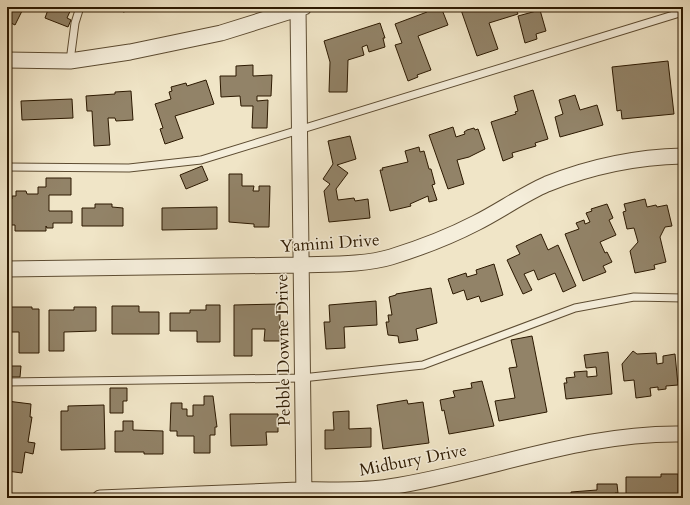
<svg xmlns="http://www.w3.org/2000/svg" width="690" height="505" viewBox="0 0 690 505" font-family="Cardo,serif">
  <rect width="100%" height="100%" fill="#f0e5c7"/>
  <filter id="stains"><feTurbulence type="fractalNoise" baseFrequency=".005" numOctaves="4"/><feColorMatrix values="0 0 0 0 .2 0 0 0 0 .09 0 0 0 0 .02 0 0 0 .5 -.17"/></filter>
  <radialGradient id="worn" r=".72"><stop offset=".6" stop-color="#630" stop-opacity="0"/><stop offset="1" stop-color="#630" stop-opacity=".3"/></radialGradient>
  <path fill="#928368" stroke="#2c1901" d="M7,7H24L15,25L7,21Z
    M49,7H72L67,18L71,20L68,27L45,18Z
    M122,7H147L123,12Z
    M430,7H441L448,25L418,36L431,70L417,75L418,77L408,81L395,45L402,43L395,24L427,12L426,9Z
    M460,7H515L518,14L489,23L498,49L477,56Z
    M540,10L546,31L536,34L537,39L525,43L518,16Z
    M380,23L385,38H383L385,47L369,52L367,45L362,47L364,55L348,60L347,92H329L330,62L324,41Z
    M668,61L674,114L622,119L621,110L617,111L612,67Z
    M253,65V76L272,75L271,96H257V101L268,100L267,128H252L253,106H241L240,96L221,97L220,76H236V66Z
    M206,80L214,104L175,116L183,138L165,144L160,129L163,128L155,104L171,99L169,92L172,91L171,87L186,83L187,86Z
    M533,90L548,139L535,143L536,146L512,153L513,157L503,161L491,122L516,114L515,112L518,111L514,96Z
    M131,91L133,120L116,121L115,118H108L110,145L94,146L92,111H87L86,96L115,94V92Z
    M575,95L580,110L597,105L603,125L560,137L555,117L563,114L559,100Z
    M72,99L73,118L22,120L21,101Z
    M453,127L456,137L465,134L464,132L467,130L474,128L475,130L478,129L485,149L469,157L457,160L464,184L448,189L429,135Z
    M350,136L356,159L337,165L348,173L336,189L338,200L354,198L355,201L368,199L370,218L329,222L324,191L330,184L323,179L333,164L328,141Z
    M419,147L420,152L424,151L429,169H431L435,184L432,185L437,200L429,202L428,196L410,204L411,206L390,211L380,170H383L382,168L408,162L405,151Z
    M202,166L208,180L186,189L180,175Z
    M229,174H242V186H254L253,191H259V186H270L269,227H254V224L229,222Z
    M46,178H71V195H49V211H72V223H53V228H47L46,226V231H15V225H9V199H12V196H16V191H26L27,194H38V187H46Z
    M645,199L647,207L656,205L657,207L667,205L672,226L665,227L660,237L666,262L654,265L655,269L635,273L630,251L638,242L634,228L627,229L623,212L626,211L624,204Z
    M95,204H112V207L123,208V226H82V208H95Z
    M607,204L613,218L609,220L616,235L600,242L605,253L607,252L612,262L603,266L606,272L583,281L565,234L579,229L576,223L584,220L585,224L590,222L586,213L592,211L591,209Z
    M217,207V229L162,230V208Z
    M541,234L548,250L558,245L576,286L563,292L555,273L538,280L534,270L524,274L532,290L523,294L507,260L520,254L516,246Z
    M494,264L503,295L481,302L479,296L467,300L464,290L453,294L448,279L466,273L467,277L477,274L476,270Z
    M431,288L437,323L416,329L418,340L399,343L398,336L388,335L386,322H389L388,315H392L389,297L396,295V294Z
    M376,301L377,325L344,327L345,348L326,349L324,322H330L329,305Z
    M280,304V341H264L265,329H252V356H234V305Z
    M206,305H220V342H197V331H170V313H190V310H206Z
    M112,306H139V312H159V334H112Z
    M7,307H32V309H39V353H19V332H8L7,359Z
    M74,307H96V331L64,332V351H49V310H74Z
    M532,336L547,412L499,421L495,401L515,398L509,368L517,367L511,340Z
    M633,351L637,354L656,353L657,364L663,363V356L675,354L678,385L666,386V389L658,390V387L650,388L651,396L636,398L634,380L624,381L622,364Z
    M608,352L612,394L566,399L564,383H567L566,378L575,377L574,372L587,371V377L597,376L596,367L586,368L584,355Z
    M7,366H21L20,377H7Z
    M482,381L494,426L449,434L444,410L442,411L440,400L455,397L453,391L472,388L471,383Z
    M110,388H127V401H123V413H110Z
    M204,396H213L217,427H215V435H210V453H194V436H177V431H170L171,403H182V409H187V416H193V405H204Z
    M407,400L408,404L423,402L429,443L383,449L377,405Z
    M7,401L31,404L30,417H32L28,442L35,443L33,454L25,452L22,473L7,471Z
    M104,405L105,449L61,450V411H68V406Z
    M349,411V429L371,428V447L325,449V430H334L333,412Z
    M230,414H278V432H266L267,445L231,446Z
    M123,421H133V430L163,431V454H144V452H115V431H123Z
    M661,474H678V498H626V477H661Z
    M597,484H617L618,493H615V498H571V492L597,490Z
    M558,494V498H529Z"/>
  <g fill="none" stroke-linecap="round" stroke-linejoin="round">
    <g stroke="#5d4c32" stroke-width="9">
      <path id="lane" d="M70,61L75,23L80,7
        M7,167L129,168L201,160L683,12
        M7,382L302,378L423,365L575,308L634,297L683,298"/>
    </g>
    <g stroke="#5d4c32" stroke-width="17">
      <path id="street" d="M298,9L304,498
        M7,60L70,61L130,52L221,33L304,7
        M7,269L301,265C328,264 365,265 391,257C420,248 449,237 476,223C500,211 522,195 547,184C592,166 635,157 683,156
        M100,498C166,495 233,493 299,490C329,489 359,492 389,487C488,472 581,432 683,434"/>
    </g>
    <use href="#lane" stroke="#f5eedb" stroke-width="7"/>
    <use href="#street" stroke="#f5eedb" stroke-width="15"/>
  </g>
  <g text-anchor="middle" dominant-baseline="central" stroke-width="3" stroke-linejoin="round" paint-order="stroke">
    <g font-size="17" fill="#2c1901" stroke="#f5eedb">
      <text transform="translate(330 243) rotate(-4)">Yamini Drive</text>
      <text transform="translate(283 350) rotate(-91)">Pebble Downe Drive</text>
      <text transform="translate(413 460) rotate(-11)">Midbury Drive</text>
    </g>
  </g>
  <rect width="690" height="505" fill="none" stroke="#f0e5c7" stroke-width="24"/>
  <rect x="8" y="8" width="674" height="489" fill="none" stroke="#2c1901" stroke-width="2"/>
  <rect x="12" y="12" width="666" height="481" fill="none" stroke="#2c1901"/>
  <rect width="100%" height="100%" filter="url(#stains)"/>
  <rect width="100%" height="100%" fill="url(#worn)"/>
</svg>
